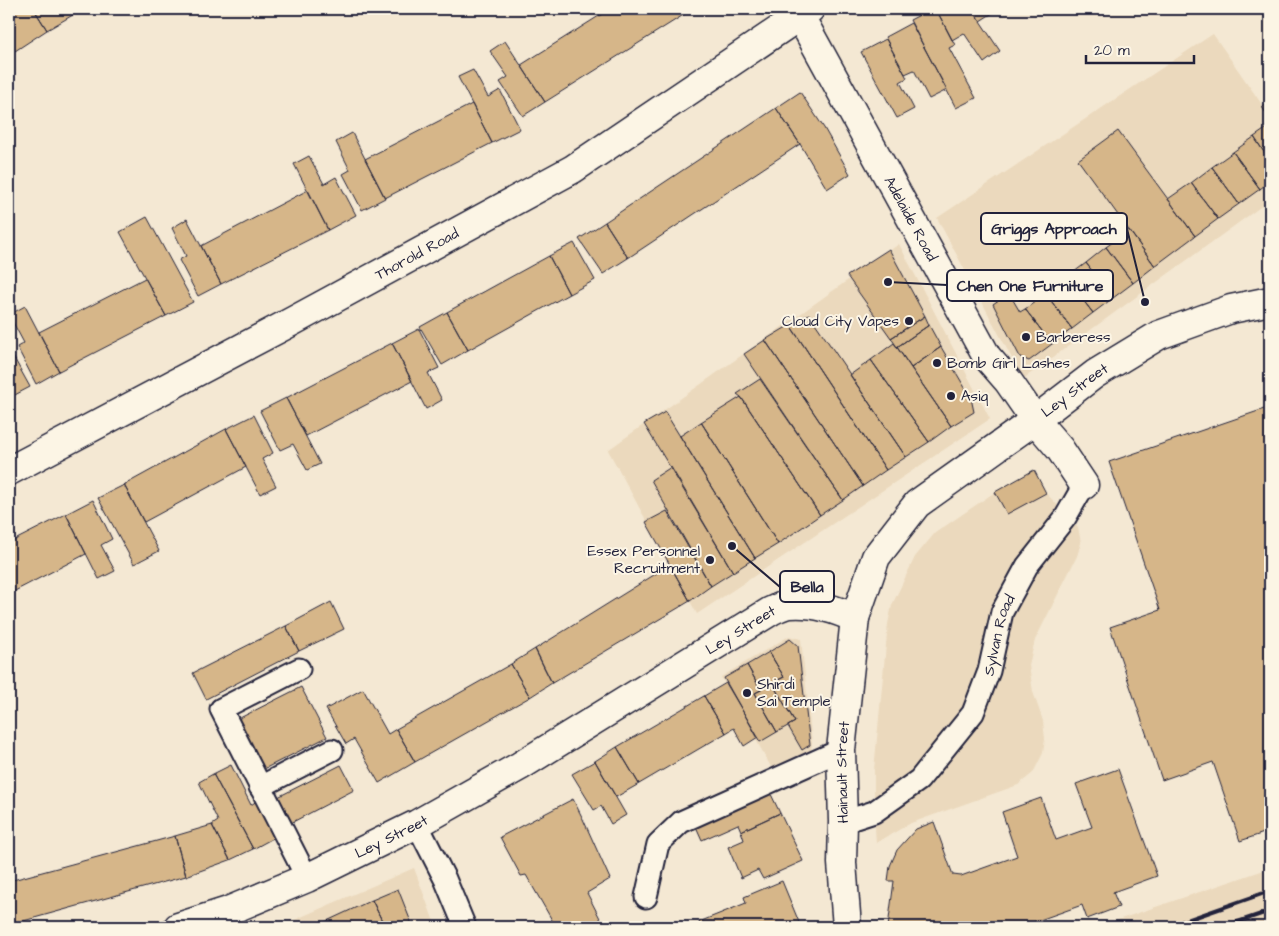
<svg xmlns="http://www.w3.org/2000/svg" width="1279" height="936" viewBox="0 0 1279 936" font-family="'Architects Daughter',sans-serif">
  <rect width="100%" height="100%" fill="#f4e8d3"/>
  <filter id="ink" filterUnits="userSpaceOnUse"><feTurbulence type="fractalNoise" baseFrequency=".02" numOctaves="2"/><feDisplacementMap in="SourceGraphic" scale="10" xChannelSelector="R" yChannelSelector="G"/><feConvolveMatrix kernelMatrix="1 2 1 2 8 2 1 2 1" color-interpolation-filters="sRGB"/></filter>
  <g filter="url(#ink)">
    <path fill="#ebd9bd" d="M1213,34L1270,116V200L1023,379L937,218Z
      M899,244L990,419L697,614L608,450Z
      M1034,470L1046,493L1078,527L1081,543L1077,556L1035,640L1029,665L1033,692L1043,721L1045,739L1043,753L1033,773L1018,785L911,823L876,843L874,812V770L888,624L892,605L915,557L935,533L995,492Z
      M789,636L801,639L812,743L807,777L780,783L721,677Z
      M414,868L436,927H278Z
      M1270,868V927H1097Z"/>
    <path fill="#d6b689" stroke="#22223b" d="M9,9H34L47,30L15,51L9,40Z
      M34,9H76L78,12L47,30Z
      M610,9H693L545,102L521,65Z
      M931,9H936L955,45L949,48L976,98L956,108L910,20Z
      M936,9H972L1000,51L984,63L964,33L952,40Z
      M972,9H999L980,21Z
      M911,23L947,90L929,99L914,70L905,74L886,39L885,37Z
      M886,39L907,78L900,82L914,109L897,118L861,52Z
      M505,41L545,102L523,116L500,82L508,77L490,51Z
      M473,70L488,97L500,90L520,129L492,143L458,77Z
      M800,92L824,128L850,174L827,189L800,144L776,108Z
      M1270,101V119L1262,107Z
      M472,104L492,143L385,198L365,159Z
      M776,108L800,144L628,258L605,222Z
      M1270,126V161L1254,137Z
      M1118,131L1195,236L1155,266L1078,160Z
      M352,133L385,198L362,210L343,174L350,170L336,142Z
      M1254,137L1270,161V181L1260,189L1233,152Z
      M1233,152L1260,189L1239,204L1212,167Z
      M309,156L324,184L336,177L356,215L328,230L294,164Z
      M1212,167L1239,204L1218,219L1191,183Z
      M1191,183L1218,219L1195,236L1168,199Z
      M308,190L328,230L221,284L201,246Z
      M147,217L193,302L166,316L120,232Z
      M187,219L221,284L198,296L179,260L186,256L172,228Z
      M605,222L628,258L603,274L579,239Z
      M1129,230L1155,266L1133,283L1106,247Z
      M574,243L595,280L569,294L549,256Z
      M1106,247L1133,283L1113,298L1086,263Z
      M889,249L925,316L891,338L847,276Z
      M549,256L569,294L468,350L447,312Z
      M1086,263L1113,298L1093,313L1066,278Z
      M145,278L166,316L59,371L39,332Z
      M1066,278L1093,313L1072,329L1046,294Z
      M1009,293L1020,312L1025,309L1052,344L1029,361L1020,357L993,304Z
      M1046,294L1072,329L1052,344L1025,309Z
      M25,306L59,371L36,384L17,347L24,343L9,315Z
      M447,312L468,350L442,365L420,327Z
      M809,314L906,457L886,470L790,325Z
      M925,316L929,325L897,347L891,338Z
      M790,325L886,470L863,486L765,340Z
      M929,325L941,347L911,368L897,347Z
      M419,329L439,368L428,373L442,400L426,409L392,343Z
      M765,340L863,486L843,500L744,354Z
      M392,343L412,381L306,436L286,398Z
      M894,343L951,426L929,442L871,360Z
      M941,347L971,398L974,412L951,426L911,368Z
      M9,349L30,387L9,398Z
      M871,360L929,442L906,457L850,375Z
      M760,379L843,500L820,515L741,397L737,394Z
      M741,397L820,515L778,544L701,422Z
      M286,398L320,464L307,470L293,444L280,450L260,411Z
      M1270,407V831L1240,841L1213,762L1162,780L1110,627L1160,610L1109,462Z
      M665,412L755,558L733,572L644,424Z
      M254,415L273,453L262,459L276,486L260,494L226,429Z
      M701,422L778,544L755,558L680,436Z
      M226,429L246,467L144,522L124,485Z
      M671,467L733,572L711,586L651,480Z
      M1034,470L1046,493L1007,514L995,492Z
      M124,485L159,551L134,564L98,498Z
      M93,500L112,539L101,545L115,571L99,579L66,514Z
      M667,511L711,586L690,601L646,522Z
      M66,514L86,554L9,594V543Z
      M670,565L690,601L552,683L535,649Z
      M331,602L344,629L299,651L286,626Z
      M286,626L299,651L206,699L193,673Z
      M790,639L798,646L810,745L802,750L788,726L795,722L772,683L784,677L769,652Z
      M535,649L552,683L530,697L511,664Z
      M769,652L784,677L772,683L795,722L777,732L755,693L761,690L747,665Z
      M9,661L15,674L9,678Z
      M511,664L530,697L415,762L396,729Z
      M747,665L761,690L755,693L777,732L760,742L724,678Z
      M726,683L758,737L744,746L734,728L726,733L704,696Z
      M301,687L327,737L260,771L234,721Z
      M363,689L388,734L396,729L415,762L379,783L354,739L346,744L326,709Z
      M704,696L726,733L639,784L617,747Z
      M617,747L639,784L616,797L595,761Z
      M595,761L626,815L611,824L601,806L594,810L572,774Z
      M231,765L251,805L258,800L277,836L253,849L213,774Z
      M341,765L354,790L287,825L274,799Z
      M1118,769L1157,876L1113,892L1119,907L1087,919L1082,905L1020,927H888L894,881H888L890,866L897,850L916,829L934,822L953,875L961,876L1017,856L1002,812L1041,798L1056,840L1092,827L1076,784Z
      M213,774L253,849L230,860L212,825L218,821L199,782Z
      M768,788L780,813L741,831L738,824L702,840L694,822Z
      M573,799L583,819L610,879L587,893L604,926L601,927H556L526,875L521,876L500,837Z
      M780,813L803,861L763,879L758,870L741,878L728,847L744,840L741,831Z
      M212,825L230,860L186,876L175,836Z
      M175,836L186,876L9,925V881Z
      M782,881L801,927H701L699,922L746,903L744,897Z
      M398,889L413,927H385L372,900Z
      M372,900L385,927H314Z"/>
    <g fill="none" stroke-linecap="round" stroke-linejoin="round">
      <g stroke="#22223b" stroke-width="25">
        <g id="lane">
          <path d="M299,669L221,709L307,878"/>
          <path d="M260,787L332,750"/>
          <path id="s1" d="M843,822L874,812L919,780L973,713L989,671L1002,612L1027,566L1065,518L1084,485"/>
          <path d="M417,824L445,879L465,927"/>
          <path d="M646,897L658,844L681,822L841,750"/>
        </g>
      </g>
      <g stroke="#22223b" stroke-width="31">
        <g id="street">
          <path id="s2" d="M796,9L987,357L1008,381L1035,420L1060,449L1084,485"/>
          <path id="s3" d="M9,471L293,321L573,169L810,9"/>
          <path id="s4" d="M178,927L228,911L307,878L417,824L520,766L771,611C777,608 783,605 790,604C812,602 835,609 855,618"/>
        </g>
      </g>
      <g stroke="#22223b" stroke-width="31">
        <g id="secondary">
          <path id="s5" d="M847,927L842,863L843,822L841,750L855,618L876,557L917,504L1035,420L1095,374L1159,335L1231,309L1270,301"/>
        </g>
      </g>
      <use href="#lane" stroke="#fcf5e5" stroke-width="21"/>
      <use href="#street" stroke="#fcf5e5" stroke-width="28"/>
      <use href="#secondary" stroke="#fcf5e5" stroke-width="28"/>
      <path stroke="#22223b" stroke-width="4" d="M1167,927L1270,891
        M1223,927L1270,911"/>
    </g>
  </g>
  <g fill="#22223b" stroke="#fcf5e5" stroke-width="2">
    <circle cx="909" cy="321" r="5"/>
    <circle cx="1026" cy="337" r="5"/>
    <circle cx="937" cy="363" r="5"/>
    <circle cx="951" cy="396" r="5"/>
    <circle cx="710" cy="560" r="5"/>
    <circle cx="747" cy="693" r="5"/>
  </g>
  <g text-anchor="middle" dominant-baseline="central" stroke-width="4" stroke-linejoin="round" paint-order="stroke">
    <g font-size="15" fill="#22223b" stroke="#fcf5e5">
      <text stroke="none"><textPath href="#s2" startOffset="239">Adelaide Road</textPath></text>
      <text stroke="none"><textPath href="#s3" startOffset="462">Thorold Road</textPath></text>
      <text stroke="none"><textPath href="#s5" startOffset="636">Ley Street</textPath></text>
      <text stroke="none"><textPath href="#s4" startOffset="638">Ley Street</textPath></text>
      <text stroke="none"><textPath href="#s1" startOffset="256">Sylvan Road</textPath></text>
      <text stroke="none"><textPath href="#s5" startOffset="155">Hainault Street</textPath></text>
      <text stroke="none"><textPath href="#s4" startOffset="232">Ley Street</textPath></text>
    </g>
    <g font-size="15" fill="#22223b" stroke="#fcf5e5" text-anchor="start">
      <text x="899" y="321" text-anchor="end">Cloud City Vapes</text>
      <text x="1036" y="337">Barberess</text>
      <text x="947" y="363">Bomb Girl Lashes</text>
      <text x="961" y="396">Asiq</text>
      <text x="700" y="551" text-anchor="end">Essex Personnel<tspan x="700" dy="17">Recruitment</tspan></text>
      <text x="757" y="684">Shirdi<tspan x="757" dy="17">Sai Temple</tspan></text>
    </g>
  </g>
  <path fill="none" stroke="#22223b" stroke-width="2" d="M1145 302L1127 229M888 282L947 285M732 546L780 587"/>
  <g fill="#22223b" stroke="#fcf5e5" stroke-width="2">
    <circle cx="1145" cy="302" r="5"/>
    <circle cx="888" cy="282" r="5"/>
    <circle cx="732" cy="546" r="5"/>
  </g>
  <g fill="#fcf5e5" stroke="#22223b" stroke-width="2">
    <rect x="981" y="213" width="146" height="31" rx="5"/>
    <rect x="947" y="270" width="166" height="31" rx="5"/>
    <rect x="780" y="571" width="54" height="31" rx="5"/>
  </g>
  <g font-size="16" text-anchor="middle" font-weight="bold" fill="#22223b">
    <text x="1054" y="234">Griggs Approach</text>
    <text x="1030" y="291">Chen One Furniture</text>
    <text x="807" y="592">Bella</text>
  </g>
  <rect width="1279" height="936" fill="none" stroke="#fcf5e5" stroke-width="30"/>
  <rect x="15" y="15" width="1249" height="906" fill="none" stroke="#22223b" stroke-width="2" filter="url(#ink)"/>
  <path d="M1086 55v8h108v-8" fill="none" stroke="#22223b" stroke-width="2.5"/>
  <text x="1094" y="55" font-size="15" fill="#22223b" stroke="#fcf5e5" stroke-width="4" paint-order="stroke">20 m</text>
</svg>
